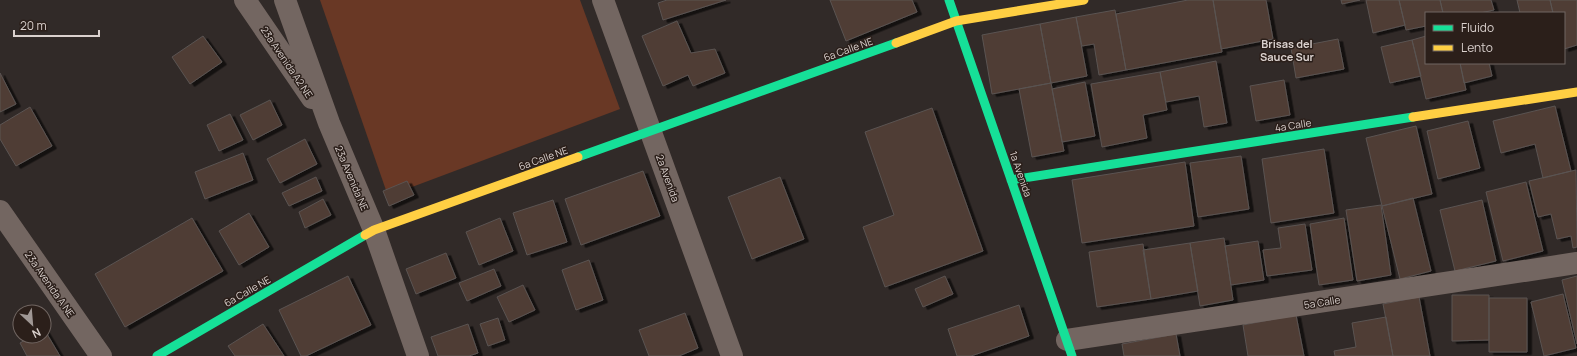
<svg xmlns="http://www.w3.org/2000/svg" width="1577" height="356" viewBox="0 0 1577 356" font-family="Manrope,sans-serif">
  <defs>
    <filter id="shadow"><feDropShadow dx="4.5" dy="2.5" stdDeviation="0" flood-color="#0009"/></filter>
  </defs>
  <rect width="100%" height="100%" fill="#312a28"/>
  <path fill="#693825" d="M320,0H580L620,109L388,196Z"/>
  <path fill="#503c34" stroke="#5a5452" filter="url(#shadow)" d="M667,0H726L663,20L658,3Z
    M830,0H912L917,12L846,41Z
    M1188,0H1213L1222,52L1126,70L1116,14Z
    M1213,0H1266L1273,39L1221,49Z
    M1341,0H1360L1342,4Z
    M1366,0H1399L1405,25L1373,33Z
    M1399,0H1440L1443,13H1426V26L1406,30Z
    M1440,0H1491L1494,10L1480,13H1443Z
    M1517,0H1550L1553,13H1520Z
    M1550,0H1577V45L1564,49V13H1553Z
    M1115,10L1126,70L1099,75L1094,44L1082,46L1076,17Z
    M1076,17L1087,76L1051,83L1040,24Z
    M677,21L691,53L715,49L725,73L693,86L688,75L663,86L642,36Z
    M1040,24L1051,83L992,94L982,35Z
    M203,36L222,62L190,84L172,57Z
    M1426,36V63H1460L1466,90L1426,99L1412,40Z
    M1338,39L1344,69L1296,78L1291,48Z
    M1412,40L1421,76L1390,83L1381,47Z
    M1216,61L1227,123L1204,127L1199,96L1166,102L1160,72Z
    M1460,63H1489L1492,76L1464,83Z
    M1160,72L1167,110L1143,115L1147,138L1102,147L1091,84Z
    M0,73L16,104L0,112Z
    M1284,80L1290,115L1256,121L1250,86Z
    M1085,82L1095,136L1062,142L1052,89Z
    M1051,83L1064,151L1032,157L1019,89Z
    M270,100L282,125L253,140L240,115Z
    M1555,106L1571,171L1543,178L1535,144L1501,153L1493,121Z
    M30,107L52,146L16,166L0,139V125Z
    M932,108L983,251L885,287L863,227L894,215L865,132Z
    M230,114L243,140L219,151L207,125Z
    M1468,121L1480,168L1438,179L1427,131Z
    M1416,126L1432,194L1382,206L1366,138Z
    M305,139L317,164L280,183L267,159Z
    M1324,149L1334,213L1271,223L1262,159Z
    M243,153L253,180L205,199L195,172Z
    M1241,156L1249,209L1198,217L1190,163Z
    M1185,162L1194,226L1082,243L1072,180Z
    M1576,170L1577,247L1573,248L1571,236L1557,239L1551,214L1538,217L1529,181Z
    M643,171L660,216L581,245L565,199Z
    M316,177L322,191L289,206L282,193Z
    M780,177L804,239L752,259L728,197Z
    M407,181L414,195L389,206L383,191Z
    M1526,182L1543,251L1503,261L1486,192Z
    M1413,198L1431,271L1400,279L1382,206Z
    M323,199L331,215L305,228L299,212Z
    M553,200L567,242L527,255L513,213Z
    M1482,200L1496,261L1455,271L1440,210Z
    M1381,205L1391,275L1357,281L1346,210Z
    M249,213L269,247L239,265L219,231Z
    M192,218L223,271L125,327L95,274Z
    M500,218L513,251L479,265L466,232Z
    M1344,218L1353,280L1319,285L1310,224Z
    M1305,224L1312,270L1267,276L1263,250L1281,248L1278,228Z
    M1224,238L1233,300L1200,306L1190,243Z
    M1258,241L1264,280L1231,285L1225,246Z
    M1190,243L1198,291L1151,299L1143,250Z
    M1143,244L1151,299L1097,307L1089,252Z
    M446,253L456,278L416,294L406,269Z
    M589,260L603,300L576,310L562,270Z
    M494,269L501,286L467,301L459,283Z
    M348,276L371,325L306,356H301L279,310Z
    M945,276L953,294L923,307L915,289Z
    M1577,276V344L1562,280Z
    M523,285L535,310L509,322L497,297Z
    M1563,294L1576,348L1544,356L1531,302Z
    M1452,295H1489V340L1452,341Z
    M1419,297L1430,356H1393L1383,304Z
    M1489,298H1527V352H1489Z
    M1019,305L1029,336L971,356H957L948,329Z
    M685,313L698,348L679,356H649L639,330Z
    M1296,315L1304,356H1248L1243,325Z
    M1386,317L1393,356H1335L1334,351L1356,347L1352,323Z
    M498,318L505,340L488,346L480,324Z
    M263,324L284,356H235L228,346Z
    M468,324L478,353L469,356H438L431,337Z
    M44,329L60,356H27L20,343L32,336H44Z
    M1176,334L1180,356H1124L1122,344Z"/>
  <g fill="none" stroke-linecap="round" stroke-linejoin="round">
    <path stroke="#736661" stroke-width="22" d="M245,0L312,98
      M285,0L329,123L374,230L418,356
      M603,0L732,356
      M0,211L101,356
      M1067,340L1577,263"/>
    <path stroke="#16e098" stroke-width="9" d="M949,0L1072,356
      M578,157L896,43
      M1011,180L1413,117
      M157,356L365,235"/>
    <path stroke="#ffcf43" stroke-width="9" d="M896,43L956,21L1084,0
      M1413,117L1577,92
      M365,235L374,230L578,157"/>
  </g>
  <g text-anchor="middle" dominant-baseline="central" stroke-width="3" stroke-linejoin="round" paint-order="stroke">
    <g font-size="10" fill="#dad1ce" stroke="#2b1f1a">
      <text transform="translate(848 49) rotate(-20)">6a Calle NE</text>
      <text transform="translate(287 62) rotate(56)">23a Avenida A2 NE</text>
      <text transform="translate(1293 125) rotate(-9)">4a Calle</text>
      <text transform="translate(543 158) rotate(-20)">6a Calle NE</text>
      <text transform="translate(1021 174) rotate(71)">1a Avenida</text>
      <text transform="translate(352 178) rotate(67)">23a Avenida NE</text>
      <text transform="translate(668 178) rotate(70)">2a Avenida</text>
      <text transform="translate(50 284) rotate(55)">23a Avenida A NE</text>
      <text transform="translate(247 291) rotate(-30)">6a Calle NE</text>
      <text transform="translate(1322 302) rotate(-9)">5a Calle</text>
    </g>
    <g font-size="11" font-weight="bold" fill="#dad1ce" stroke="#2b1f1a">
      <text x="1287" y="43">Brisas del<tspan x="1287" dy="13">Sauce Sur</tspan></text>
    </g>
  </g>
  <rect x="1425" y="12" width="140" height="52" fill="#2b1f1a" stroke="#716662"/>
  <rect x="1433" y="25" width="20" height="6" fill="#16e098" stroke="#716662"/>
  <text x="1461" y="32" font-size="12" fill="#dad1ce">Fluido</text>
  <rect x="1433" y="45" width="20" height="6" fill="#ffcf43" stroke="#716662"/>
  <text x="1461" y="52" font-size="12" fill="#dad1ce">Lento</text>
  <g transform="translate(32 324) rotate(154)"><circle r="19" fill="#2b1f1a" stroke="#716662"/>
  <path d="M0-3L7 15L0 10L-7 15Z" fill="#9f9794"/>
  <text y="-6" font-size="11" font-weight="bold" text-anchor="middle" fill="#dad1ce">N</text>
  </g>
  <path d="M14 30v6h85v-6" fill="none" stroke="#dad1ce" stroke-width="2"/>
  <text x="20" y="30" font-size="12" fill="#dad1ce" stroke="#2b1f1a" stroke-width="3" paint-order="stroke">20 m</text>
</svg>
